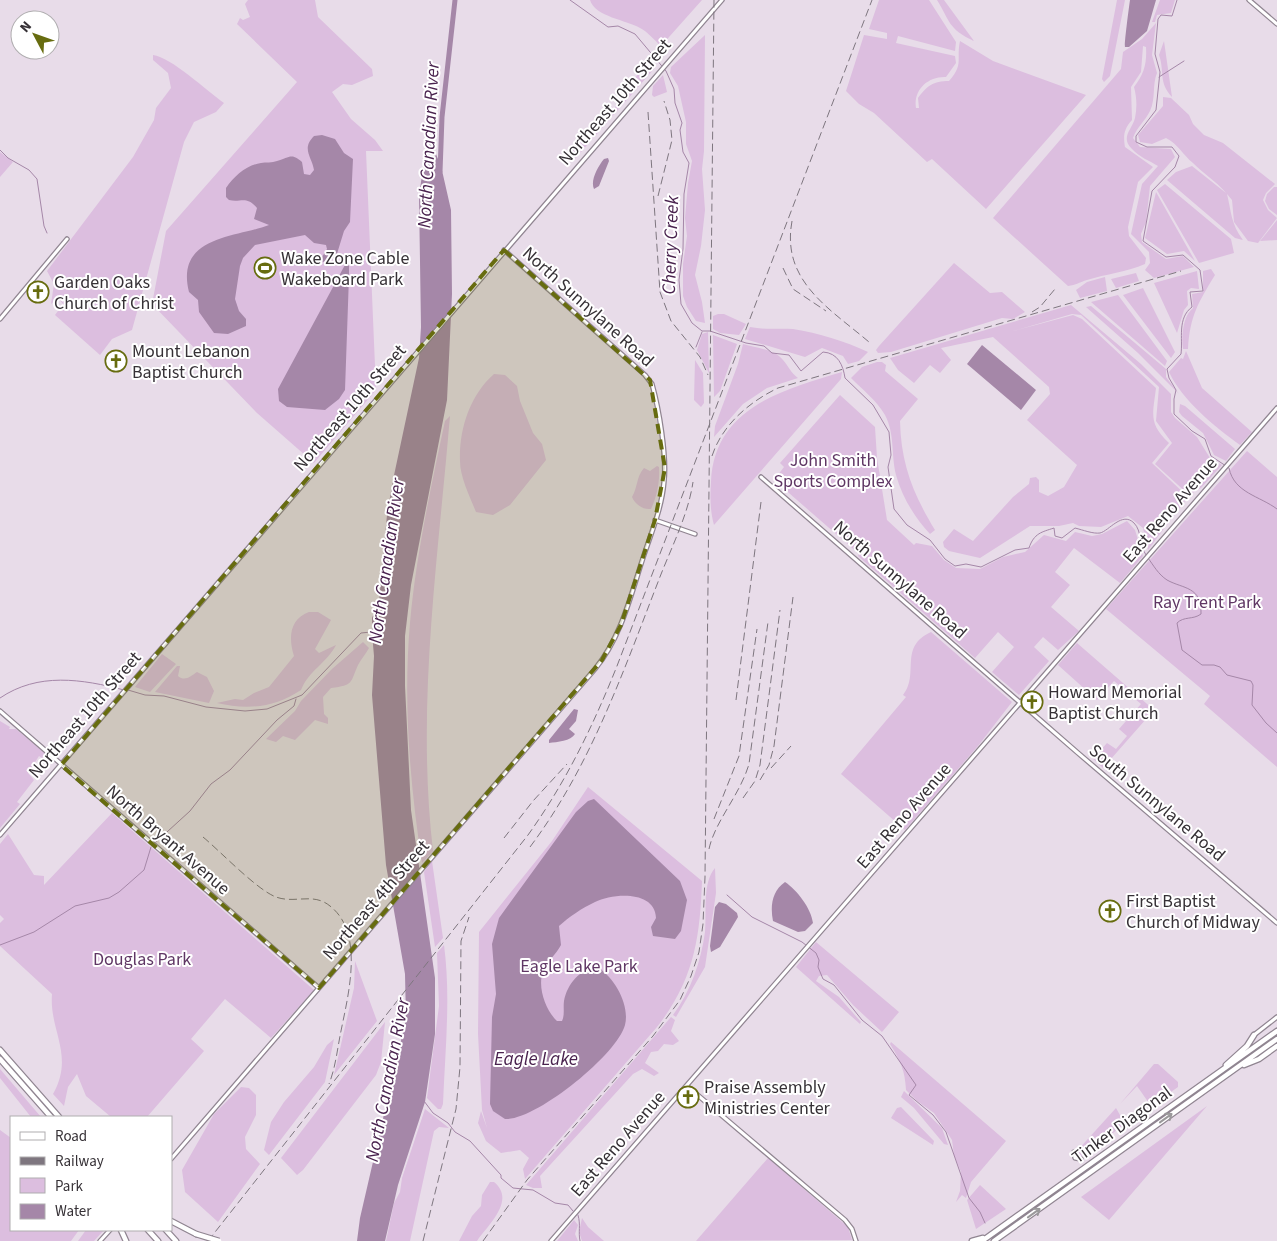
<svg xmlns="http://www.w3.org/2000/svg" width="1277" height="1241" viewBox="0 0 1277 1241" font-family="'Source Sans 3',sans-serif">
  <rect width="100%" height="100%" fill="#e8dce9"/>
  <path fill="#dcbedf" d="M248,0H315L318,17L372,69L373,76L352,85L343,84L332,92L351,119L375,140L383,151H366L376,390L314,463L257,413L152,304L166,231L297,82L237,24L240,18L243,20L250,17L245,4Z
    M590,0H702L661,46C654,40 647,31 640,28C627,20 595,17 590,0Z
    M879,0H929L956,42L955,51L898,36L896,43L955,56L956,63L946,77C928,76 913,90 916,108H919L918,98C927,86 933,81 949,81C964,64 956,60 960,41L993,61L1086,95L986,209L932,159L927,162L874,113L859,104L846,91L864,35L887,39V33L869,29Z
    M937,0H944L974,41C948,29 950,21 937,0Z
    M1117,0H1125L1110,76L1104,82L1102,79Z
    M1160,0H1175L1171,13L1157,15L1155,22H1152Z
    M1156,23L1152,55L1157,73C1152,85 1156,98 1150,111C1145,121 1137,127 1133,138L1140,147L1171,149L1175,157L1150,186L1146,222L1141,234L1142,242L1166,259L1183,256L1194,267L1154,278L1145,270L1150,263L1149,252L1131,234L1142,184L1158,166C1150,161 1139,157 1132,149C1120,137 1132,130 1135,118C1137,108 1137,98 1134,87C1144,74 1147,64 1146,47L1143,46L1141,72L1131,87L1132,120C1124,129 1123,135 1125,147L1153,167L1138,182L1128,227L1129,236L1146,258L1145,264C1127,272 1106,274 1087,280C1080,282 1076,285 1068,286L993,218L1121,69L1123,52L1142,39Z
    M705,35L704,151L702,169L705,210L701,246L695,275L702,302L705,323L696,321L687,307L683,296V264L687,236L685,218L688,183L692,161L686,144V122L678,86L670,73L671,67Z
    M1164,41L1172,97C1158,82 1165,72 1159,55Z
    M153,55C171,57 207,91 224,103L216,112L194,122L184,142L132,330L112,339L100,355L55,315L63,304L58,298L51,304L54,284L47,271L133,157L154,120L156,108L171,88L168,73L153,60Z
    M645,67H651L654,69L574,160H571L573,148C591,135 606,119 620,101C628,89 634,77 645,67Z
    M663,75L667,92L654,97L652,95L653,86Z
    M1163,97L1171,98L1189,115L1193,124L1204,135L1223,143L1275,184L1266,193L1263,200L1268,210L1277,218L1258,243L1248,241L1234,222L1232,200L1227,194C1231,210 1231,225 1243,240L1235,238L1167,180L1176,172L1192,166L1226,193C1216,181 1204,174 1193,163C1183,155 1178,144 1166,138L1152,144L1140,142L1138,135L1163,106Z
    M0,152L13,162L0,177Z
    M1165,184L1231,239L1234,253L1199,263L1157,190Z
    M1274,187H1277V215L1269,209L1265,201L1267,194Z
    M1156,192L1195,261L1184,251L1167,254L1145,238Z
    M1277,220V240L1260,241Z
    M954,263L990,293L1002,292L1025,312L1013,319L1002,318L891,352L878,353L876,350L879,346Z
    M1211,269L1215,275C1198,303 1190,316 1188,349H1183C1181,336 1183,316 1193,308L1192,294L1203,292V271Z
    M1197,271L1199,289L1191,288L1187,291L1188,305L1184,310L1177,333L1154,283Z
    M1136,273L1139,281L1116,288L1111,279Z
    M1105,277L1107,291L1080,298L1076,290L1087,282Z
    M1143,288L1175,352L1171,358L1123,295Z
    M1118,295L1167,361L1165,366L1091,302Z
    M1071,305L1141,364L1171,394V412L1175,418L1197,437L1210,458L1222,465L1201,488L1189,495L1155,464L1172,443L1156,421L1159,387L1081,315L1072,314L1013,331L1073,315L1082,319L1156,388C1153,414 1148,423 1169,443L1152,463L1188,497L1148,550L1143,528L1128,516L1101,527L1079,526L1073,523L1059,526H1030L980,558L949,551L944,547L943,542L954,529L973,541L1013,497L1029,484L1030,478L1036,477L1039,480V492L1048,496L1064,487L1077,465L1027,420L1050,394L1049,387L993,337L941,348L951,360L940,373L930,365L914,383L898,370L890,358Z
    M1091,306L1166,369V377L1179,394L1138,353L1086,307Z
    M718,314H724L746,324L739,335L720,333L713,329V316Z
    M750,327C764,330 778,328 793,329C819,333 844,341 868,352L859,361L848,364L843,356L822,348L805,357L745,339Z
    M708,332L709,373L697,350L702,334Z
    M713,335L737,344L720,391L714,397Z
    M743,344C755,348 775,349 783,360C789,367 791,373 798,378L767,388L743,404L714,437L715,426L738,364Z
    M1186,351L1202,388L1252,432L1240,445C1215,427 1182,400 1169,372L1181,358L1183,359Z
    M695,360L703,373L704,403L701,407L694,400Z
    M877,362H882L886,365L885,371L918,399L900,421C901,464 913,494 935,530L930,534C915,518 902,497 896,475C891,455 895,434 885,415C876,400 863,390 851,378L862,367Z
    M842,372L841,379L714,525C710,511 710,496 711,482C714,408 782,390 842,372Z
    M494,374L505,375L517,386L520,401L533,433L542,444L546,460L510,505L493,515L476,512C470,497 460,477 460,461C459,429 470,395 494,374Z
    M840,395L875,427L877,458L887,520L914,545L916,543L932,546L944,560L956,568L980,569L1003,557L1025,552L1044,535L1066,541L1075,532L1092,536L1102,534L1127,521L1135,530L1143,556L1120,583L1074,548L1055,572L1070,585L1051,607L1079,631L1058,650L1043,637L1034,647L1049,661L1019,695L992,672L1014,647L998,632L975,658L858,556L859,554L774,480L784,467L780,463Z
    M1180,404L1185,406L1235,449L1226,461L1214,455L1203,433L1182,416L1179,412Z
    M450,416C438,559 416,707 433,851L422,863C410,785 403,702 410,623C416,555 431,487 445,421Z
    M1247,451L1277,477V767L1204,704L1210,696L1106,609Z
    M657,466L659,467C660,481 657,496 651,509C643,510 635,504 632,497C638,487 636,477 644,468L650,471Z
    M309,612H318L331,620L315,649L319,653L336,645C326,664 309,670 301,690C274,708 247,710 217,703L235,699L243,700L254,693L269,687L294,656C288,637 290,619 309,612Z
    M931,632L1012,702L978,746L905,830L841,774L906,697L903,695C920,674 898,647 931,632Z
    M363,642L369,648C366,654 361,659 358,665C350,683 354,685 331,688L323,697L324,714L328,718V724L315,720L295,740L283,736L276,742L266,739L295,711L301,701L332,669Z
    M1077,643L1154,710L1103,768L1091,757L1094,753L1097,754L1107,743L1116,749L1127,736L1119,729L1141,704L1114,681L1097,700L1058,665Z
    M162,654L176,664L150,692L135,687Z
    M177,666H180L178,676C185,682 191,676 197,672L207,677L214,691L209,703L155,692Z
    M0,721L10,727L9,729H16L48,756L45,760L39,756L28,773L34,780L17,802L20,804L0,828Z
    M588,787L702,881C700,938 694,980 657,1027L525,1179L523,1169L529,1158L520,1150L501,1153L486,1141L478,1123L481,1111L487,1128L482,1110L478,1034L479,932L552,841Z
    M112,813L314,990L271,1038L225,999L191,1039L204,1051L147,1117H111L86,1096L77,1074L68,1087L64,1106L53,1094C75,1055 49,1031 52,994L0,946V923L4,919L0,915V844L8,834L34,875L44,876V885Z
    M432,861L443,938L435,947L424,872Z
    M715,868L716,893L705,967L676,1017L673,1015C691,991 701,961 705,932C707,912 702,883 715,868Z
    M816,942L899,1012L882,1032L853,1005L827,975L819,976L816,981L839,997L861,1022L860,1024L796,967Z
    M444,945C451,997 445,1052 443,1104L441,1109H438L427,1098L439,1006L437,953Z
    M355,961L377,1021L334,1075L354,988Z
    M671,1017L675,1020L671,1031L679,1041L673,1045L664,1044L658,1051L651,1052L645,1063L659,1073L654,1076L642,1069L633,1074L540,1176L542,1188H533L526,1185Z
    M385,1022L381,1062L376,1075L303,1170L297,1175L281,1158Z
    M334,1039L325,1082L269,1155L264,1150L271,1122L284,1102L314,1067L327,1045Z
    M891,1042L1006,1141L971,1182L966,1198L962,1195L956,1202L960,1191L961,1172L954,1155L952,1140L934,1113L917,1101L906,1090C905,1071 901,1062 890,1044Z
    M1154,1064H1158L1178,1082V1087L1151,1106L1137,1086L1120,1104Z
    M0,1069L41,1117H31L0,1078Z
    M241,1087L249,1088L256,1095V1115L245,1137L246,1149L260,1164L218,1222L185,1192L182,1170L214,1114Z
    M904,1091L942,1128L948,1145L944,1144L914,1108L901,1097Z
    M1207,1106L1109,1220L1081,1197Z
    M901,1107L934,1141L933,1145L891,1118L897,1108Z
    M1116,1108L1125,1124L1079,1158L1076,1157V1152Z
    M425,1109L449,1128L439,1127L434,1131L410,1241H386L394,1203L400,1192L402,1178Z
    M0,1130L11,1138V1230H79L71,1241H0Z
    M768,1158L848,1227L852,1240L696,1241Z
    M490,1182H494C516,1200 489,1224 477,1241H459L472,1216L481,1206L482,1195Z
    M980,1185L1006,1209L976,1229L967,1200Z
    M582,1218L588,1227L604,1241H582L579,1232Z
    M574,1220L578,1225L575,1234L578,1241H557Z
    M86,1230H104L94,1241H78Z"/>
  <path fill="#a587a8" d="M1130,0H1156L1147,31L1129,47H1125C1124,45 1129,7 1130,0Z
    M322,135L335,139L344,153L353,159L350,222L344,231L336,257L323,262L322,257L327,249L326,245L314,243L305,235L255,245L243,258L240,266L235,299L239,311L246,319V326L228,334L214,333L199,312L198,300L189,292C175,236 235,238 269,225L254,219L257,208C246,195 241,203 229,200L226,197V188C234,176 247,165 261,163C266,162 272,163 277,161C289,158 291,152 302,162L304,174L310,175L314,170C312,157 301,149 314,136Z
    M430,140L441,166L451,210L452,294L447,400L411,585L405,636V686L411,810L435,978V1034L425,1102L398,1185L385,1241H357L360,1218L406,1019L405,974L386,865L372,695L374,656L372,633V618L379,602L387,515L393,480L419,358L421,327L419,196L425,154Z
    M608,158L609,161L599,186L594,189C590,181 598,166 604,159Z
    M346,263H349V276L345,390L339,399L325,410L287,407L279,401L278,389Z
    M982,345L1036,390L1021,410L967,364Z
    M574,709L578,710L576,721L569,729L575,734C571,741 557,742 549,743V740Z
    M594,799L680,881L687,900L681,931L675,939L653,936L651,927L656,918C655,890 613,893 595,902C582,908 569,917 559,926L561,945C556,955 546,962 543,972C537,987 546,1011 557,1021H562C565,1015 563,1008 564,1001C567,984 581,967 599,968C615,979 630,1005 625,1025C617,1055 535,1121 505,1119L493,1111L490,1104L492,1017L496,994L492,944L499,918L576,812L588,801Z
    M785,882C797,890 811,908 813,923L805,931L798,932L773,921C770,906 772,891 785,882Z
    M719,902L726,904L737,913L738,917L720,947L711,952L710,946L715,907Z"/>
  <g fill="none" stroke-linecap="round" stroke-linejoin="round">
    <path stroke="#a587a8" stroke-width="1" d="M570,0L608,27L618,26L635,34L666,71L674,89L675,103L682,123L680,130L683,152L689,163L684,194L683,249L679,280L681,304L692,323L702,331H710L746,343L764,346L772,353L789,355L801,371L823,352C838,353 843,365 845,378L873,405L889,432L891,455L888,467L894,509L907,525L930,540L945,559L955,566L966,564L981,567L1015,550L1029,548C1034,533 1042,532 1054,528L1055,536L1062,538L1075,528C1083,530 1093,534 1100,533C1109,531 1122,511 1134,523C1142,531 1139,545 1146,555
      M1177,0L1172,16L1161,15L1158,19L1155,54L1160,72L1156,110L1136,136V142L1147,147H1172L1179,156L1175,167L1152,191L1143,241L1166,257L1183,255L1200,270L1203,291L1190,292L1192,307C1177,318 1183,339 1181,354L1167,369L1169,378L1176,390L1174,399V414L1192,431L1205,439L1211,456L1229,468C1234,493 1260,496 1277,509
      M1159,77L1184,61
      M0,150L8,158L29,170L37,179L44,226L47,233
      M696,347L702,332
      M1148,558C1154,566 1158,574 1167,580C1183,589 1202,586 1201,614C1193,620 1184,616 1177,623L1182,650L1202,665H1214L1220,667L1227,675L1251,681L1253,685L1252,705L1266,723L1277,733
      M128,690L145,695L164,696L206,707L245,711L267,709L302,695L361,633L371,632
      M0,698C38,672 82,679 124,690
      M156,842L190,811L211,784L230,770L277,720L294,706L296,699
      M727,895L752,917L802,942L816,953L819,960L818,967L823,979L834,985L862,1020L882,1036L916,1085L909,1095L933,1115L946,1132L969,1198L980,1212L985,1223
      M0,945L34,932L75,906L109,898L119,892L144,870L151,847
      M424,1101L433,1113L448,1123L455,1132L470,1141L501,1175V1178L513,1188L533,1190L555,1203L568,1205L573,1211
      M578,1215C581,1225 578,1232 580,1241"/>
    <path stroke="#a587a8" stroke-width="5" d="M440,172L442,117L455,0"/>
    <g stroke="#908591" stroke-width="5.5">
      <path id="secondary" d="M1249,0L1277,24
        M0,319L67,239
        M761,477L1078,753L1277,923
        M655,520L695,534
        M0,711L319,988
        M0,835L722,0
        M1254,1035L1277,1017
        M687,1086L845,1220L852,1229L856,1241
        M1074,1152L1075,1158L1081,1159
        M171,1159L595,669C622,636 631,594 644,555C652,531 662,507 664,482C667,456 659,409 652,384L645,375L504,250
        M100,1241L110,1230
        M551,1241L1277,408"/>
    </g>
    <g stroke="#908591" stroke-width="7">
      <path id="highway" d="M0,1050L59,1117
        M0,1059L51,1117
        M1226,1065L1247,1046L1254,1035
        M1244,1065L1259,1059L1277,1046
        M171,1221L196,1234
        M121,1230L126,1241
        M148,1230L158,1241
        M166,1230L176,1241
        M972,1241L983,1238
        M982,1241L1277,1031
        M994,1241L1277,1039"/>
    </g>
    <use href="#secondary" stroke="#fff" stroke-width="3"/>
    <use href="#highway" stroke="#fff" stroke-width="4.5"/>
    <path stroke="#7e767f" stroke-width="1" stroke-dasharray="8 4" stroke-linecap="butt" d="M648,112L660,292L671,321L700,357L708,375
      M658,196L672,140L670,120L664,101
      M792,221C781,281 829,308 869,342
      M783,268L793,289L826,311
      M1032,312L1040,307L1055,289
      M712,456C722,425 749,402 778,388L1181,271
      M736,700L761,502
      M771,768L791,746
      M760,780L769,765L774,746L793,597
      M743,798L755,781L760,765L780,610
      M714,819L739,756L757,629
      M203,837C220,851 257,890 276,897C295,904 313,892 330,906C366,934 347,999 340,1036C337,1052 335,1069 329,1084
      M504,838L533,801L567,764
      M530,847C590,767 622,675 658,582C670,550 688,516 693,482
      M709,849C715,821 740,795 749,764L768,622
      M208,1241L528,835C566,782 593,726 617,666L872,0
      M423,1241L456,1109L460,1067L461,941L469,917
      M483,1241L527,1180L653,1036L680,1000L691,976L699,952L703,924L705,877L714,0"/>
    <g stroke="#908591" stroke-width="7" stroke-linecap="butt">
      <path id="highway-bridge" d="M196,1234L219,1241"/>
    </g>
    <use href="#highway-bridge" stroke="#fff" stroke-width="4.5"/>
  </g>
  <defs><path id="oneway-shaft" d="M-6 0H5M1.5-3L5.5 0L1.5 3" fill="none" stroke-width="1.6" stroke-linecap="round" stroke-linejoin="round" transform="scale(1.25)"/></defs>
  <g stroke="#9a989a">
    <use href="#oneway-shaft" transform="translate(1166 1118) rotate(-36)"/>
    <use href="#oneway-shaft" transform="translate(1034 1213) rotate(-36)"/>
  </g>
  <path fill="#676c0f" fill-opacity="0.2" stroke="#676c0f" stroke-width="4" stroke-dasharray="10 6" stroke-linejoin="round" d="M504,250L650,380L665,468L655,520L621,625L602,660L319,988L61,765Z"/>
  <defs>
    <g id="stadium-ring" transform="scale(1.125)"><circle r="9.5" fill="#fff" stroke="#676c0f" stroke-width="1.5"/><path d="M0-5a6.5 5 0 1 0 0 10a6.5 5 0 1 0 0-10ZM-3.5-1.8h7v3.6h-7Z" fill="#676c0f"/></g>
    <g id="church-ring" transform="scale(1.125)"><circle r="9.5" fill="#fff" stroke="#676c0f" stroke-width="1.5"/><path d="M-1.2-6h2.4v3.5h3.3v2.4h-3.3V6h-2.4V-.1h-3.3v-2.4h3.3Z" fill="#676c0f"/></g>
  </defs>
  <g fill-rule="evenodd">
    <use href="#stadium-ring" x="265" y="268"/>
    <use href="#church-ring" x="38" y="292"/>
    <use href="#church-ring" x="116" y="361"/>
    <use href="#church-ring" x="1032" y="702"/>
    <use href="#church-ring" x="1110" y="911"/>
    <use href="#church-ring" x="688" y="1097"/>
  </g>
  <g text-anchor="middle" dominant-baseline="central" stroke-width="4" stroke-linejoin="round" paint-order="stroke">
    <g font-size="18" fill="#363136" stroke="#fff">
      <text transform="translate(615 102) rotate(-49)">Northeast 10th Street</text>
      <text transform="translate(588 307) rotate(42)">North Sunnylane Road</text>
      <text transform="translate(350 408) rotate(-49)">Northeast 10th Street</text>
      <text transform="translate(1170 510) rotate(-49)">East Reno Avenue</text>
      <text transform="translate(900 580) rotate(41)">North Sunnylane Road</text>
      <text transform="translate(85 715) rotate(-49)">Northeast 10th Street</text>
      <text transform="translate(1157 803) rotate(40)">South Sunnylane Road</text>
      <text transform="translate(904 816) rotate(-49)">East Reno Avenue</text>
      <text transform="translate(168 840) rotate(41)">North Bryant Avenue</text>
      <text transform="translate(376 900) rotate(-49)">Northeast 4th Street</text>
      <text transform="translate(1122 1125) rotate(-36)">Tinker Diagonal</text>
      <text transform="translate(618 1144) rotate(-49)">East Reno Avenue</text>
    </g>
    <g font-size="18" fill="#363136" stroke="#fff" text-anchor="start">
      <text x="281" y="258">Wake Zone Cable<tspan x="281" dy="21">Wakeboard Park</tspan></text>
      <text x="54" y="282">Garden Oaks<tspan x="54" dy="21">Church of Christ</tspan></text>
      <text x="132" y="351">Mount Lebanon<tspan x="132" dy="21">Baptist Church</tspan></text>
      <text x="1048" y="692">Howard Memorial<tspan x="1048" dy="21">Baptist Church</tspan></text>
      <text x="1126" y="901">First Baptist<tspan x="1126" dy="21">Church of Midway</tspan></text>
      <text x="704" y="1087">Praise Assembly<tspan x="704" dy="21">Ministries Center</tspan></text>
    </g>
    <g font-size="18" fill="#5f3664" stroke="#fff">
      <text x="833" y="460">John Smith<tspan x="833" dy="21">Sports Complex</tspan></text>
      <text x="1207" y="602">Ray Trent Park</text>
      <text x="142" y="959">Douglas Park</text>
      <text x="579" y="966">Eagle Lake Park</text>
    </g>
    <g font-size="19" font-style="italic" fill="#49224e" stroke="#fff">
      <text transform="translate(429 145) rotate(-87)">North Canadian River</text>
      <text transform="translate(671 245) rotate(-88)">Cherry Creek</text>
      <text transform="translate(387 561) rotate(-82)">North Canadian River</text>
      <text x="536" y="1059">Eagle Lake</text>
      <text transform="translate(388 1080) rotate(-79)">North Canadian River</text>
    </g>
  </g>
  <rect x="10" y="1116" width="162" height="115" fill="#ffffff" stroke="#afadaf"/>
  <rect x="20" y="1132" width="25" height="8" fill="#ffffff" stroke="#afadaf"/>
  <text x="55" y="1141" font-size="15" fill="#363136">Road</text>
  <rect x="20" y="1157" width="25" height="8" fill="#7e767f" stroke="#afadaf"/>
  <text x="55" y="1166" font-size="15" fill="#363136">Railway</text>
  <rect x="20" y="1178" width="25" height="15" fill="#dcbedf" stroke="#afadaf"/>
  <text x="55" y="1191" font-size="15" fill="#363136">Park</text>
  <rect x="20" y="1204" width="25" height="15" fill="#a587a8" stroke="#afadaf"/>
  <text x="55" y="1216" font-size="15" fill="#363136">Water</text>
  <g transform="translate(35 35) rotate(311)"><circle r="24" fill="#ffffff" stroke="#afadaf"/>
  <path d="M0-4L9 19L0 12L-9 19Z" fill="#676c0f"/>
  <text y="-8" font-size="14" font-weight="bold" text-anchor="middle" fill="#363136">N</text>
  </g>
</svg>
